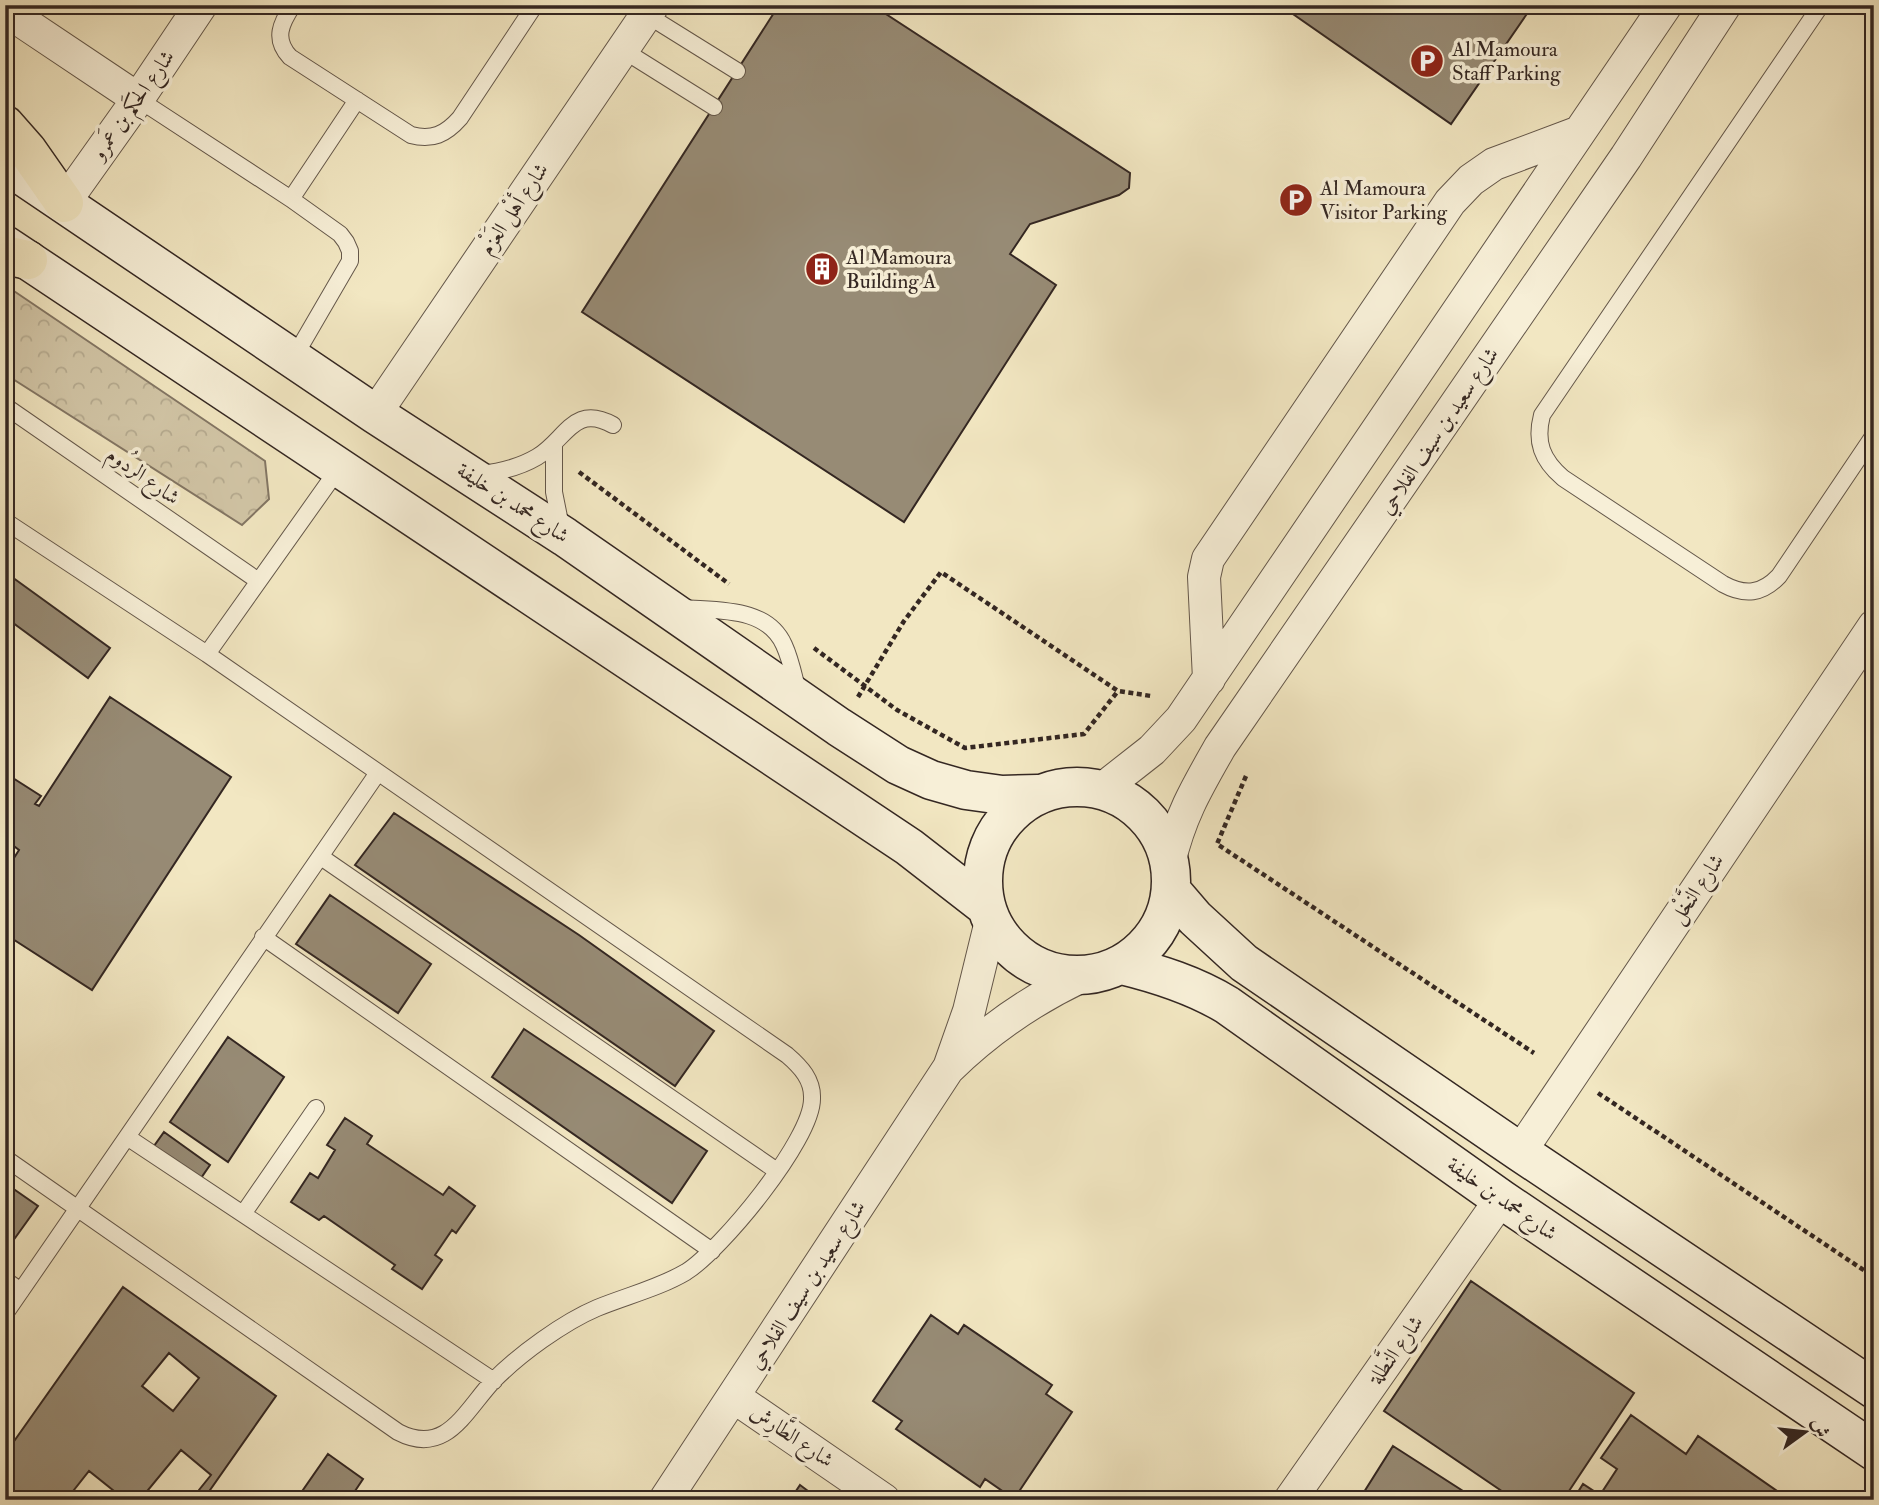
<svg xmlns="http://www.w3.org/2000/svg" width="1879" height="1505" viewBox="0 0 1879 1505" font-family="'IM FELL Double Pica',Amiri,serif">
  <defs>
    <pattern id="forest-crowns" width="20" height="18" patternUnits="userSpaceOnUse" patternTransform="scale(1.75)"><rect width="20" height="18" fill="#d2c6a7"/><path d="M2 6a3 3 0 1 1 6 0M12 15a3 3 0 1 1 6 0" fill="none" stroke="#b5aa8f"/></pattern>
  </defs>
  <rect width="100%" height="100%" fill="#f2e7c2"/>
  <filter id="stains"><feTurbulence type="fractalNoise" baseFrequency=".00286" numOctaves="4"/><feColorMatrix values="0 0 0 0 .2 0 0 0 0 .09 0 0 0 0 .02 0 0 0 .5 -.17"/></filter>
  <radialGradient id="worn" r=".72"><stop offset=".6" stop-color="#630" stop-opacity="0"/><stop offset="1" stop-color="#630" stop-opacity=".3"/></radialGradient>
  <path fill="url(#forest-crowns)" stroke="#837664" stroke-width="2" d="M5,285L265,461L269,499L242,525L5,374Z"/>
  <path fill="#978b75" stroke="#342722" stroke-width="2" fill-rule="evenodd" d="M779,5H872L1130,173L1129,188L1119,195L1030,224L1010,254L1056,285L904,522L582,312Z
    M1280,5H1533L1451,124Z
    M5,572L110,648L88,678L5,617Z
    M110,697L231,777L92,990L5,934V872L19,850L11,844L5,847V773L41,796L35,804L39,806Z
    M394,813L579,935L714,1031L675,1086L355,865Z
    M330,895L431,964L398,1013L296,944Z
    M524,1029L707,1151L672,1203L492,1077Z
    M228,1037L284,1077L228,1162L170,1122Z
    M345,1118L372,1136L367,1144L443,1195L449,1187L475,1206L456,1233L452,1230L435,1255L442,1260L422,1289L392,1269L395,1265L324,1216L319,1220L291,1202L310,1173L318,1178L335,1150L327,1145Z
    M164,1132L210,1165L201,1178L154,1146Z
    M5,1183L38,1206L5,1252Z
    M1471,1281L1634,1393L1563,1500H1515L1384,1411Z
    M123,1287L276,1396L203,1500H191L211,1475L181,1450L148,1490L163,1500H116L119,1495L89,1471L66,1500H5V1454ZM169,1353L199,1378L173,1411L142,1386Z
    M931,1315L958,1334L964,1325L1052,1385L1046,1394L1072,1412L1014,1499L985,1479L980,1487L896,1429L902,1421L873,1401Z
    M1631,1415L1686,1454L1698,1436L1790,1500H1573L1583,1484L1600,1495L1617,1469L1601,1458Z
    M1393,1446L1477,1500H1359Z
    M328,1454L363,1479L349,1500H296Z
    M800,1485L820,1500H790Z"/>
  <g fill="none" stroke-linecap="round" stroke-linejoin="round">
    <g stroke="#64574a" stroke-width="18">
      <path id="lane" d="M293,5C281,23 273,39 290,57L411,135C432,141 446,134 460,118L535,5
        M1821,5L1542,415C1535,442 1542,460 1563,478L1723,584C1745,596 1762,594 1779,576L1874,435
        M647,15L737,71
        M623,50L714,107
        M138,99L291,199L340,234L346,242L350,251V261L293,359
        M291,199L357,100
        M5,406L257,580
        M554,446V492L561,527
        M480,474C500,472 520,467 537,457C566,440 573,403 613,425
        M5,521L207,654L787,1055C801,1067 813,1080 812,1099C812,1140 721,1250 686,1272C659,1288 626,1296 597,1308C578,1316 559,1328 542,1340C525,1352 508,1366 493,1381C465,1411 446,1457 398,1432L5,1158
        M683,608C719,611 767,607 784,645C791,660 794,677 798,692
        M207,654L339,468
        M321,857L777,1171
        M263,937L712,1251
        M127,1137L494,1381
        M243,1214L316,1108
        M5,1280L21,1291
        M5,1314L377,774"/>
    </g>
    <g stroke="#64574a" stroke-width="34">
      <path id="street" d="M5,10L138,99
        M64,203L138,99L201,5
        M375,414L653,5
        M1209,679L1204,577L1208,559L1450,202L1471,180L1494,164L1577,133
        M1101,790L1152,750L1181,719L1666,5
        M1169,863C1180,816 1196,789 1220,747L1626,157L1725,5
        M950,1065L969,1011L991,921
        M1520,1152L1874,626
        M734,1397L884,1500
        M665,1500L948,1069C988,1030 1031,1000 1082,976
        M1290,1500L1501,1199"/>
    </g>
    <g stroke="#342722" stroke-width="41">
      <path id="secondary" d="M5,164L375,414L565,537L839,727L898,765L931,780L966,790L1002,795L1038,794
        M5,245L909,847L985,906
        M983 881a94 94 0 1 1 188 0a94 94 0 1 1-188 0Z
        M1171,890L1195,918L1244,963L1520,1152L1874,1389
        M1122,965C1159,974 1194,985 1227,1005L1501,1199L1874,1451"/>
    </g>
    <g stroke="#342722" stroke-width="41">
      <path id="primary" d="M5,125L27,150L64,203
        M5,255L28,260"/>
    </g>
    <path stroke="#342722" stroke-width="4.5" stroke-dasharray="5 3.5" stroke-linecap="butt" d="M579,472L729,584
      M814,648L897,710L965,748L1084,734L1118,691
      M858,697L904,621L941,572L1118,691L1151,696
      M1246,776L1217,844L1534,1053
      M1598,1093L1874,1277"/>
    <use href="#lane" stroke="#f7efd7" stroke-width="16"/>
    <use href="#street" stroke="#f7efd7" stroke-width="32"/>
    <use href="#secondary" stroke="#f7efd7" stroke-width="38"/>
    <use href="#primary" stroke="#f2e7c2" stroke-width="38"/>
  </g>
  <defs>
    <g id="parking-disc" transform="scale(1.75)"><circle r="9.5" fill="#8f2418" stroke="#f7efd7"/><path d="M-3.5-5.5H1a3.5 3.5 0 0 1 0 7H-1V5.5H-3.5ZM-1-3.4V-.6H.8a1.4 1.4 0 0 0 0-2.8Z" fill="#fff"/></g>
    <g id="building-disc" transform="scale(1.75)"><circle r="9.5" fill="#8f2418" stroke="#f7efd7"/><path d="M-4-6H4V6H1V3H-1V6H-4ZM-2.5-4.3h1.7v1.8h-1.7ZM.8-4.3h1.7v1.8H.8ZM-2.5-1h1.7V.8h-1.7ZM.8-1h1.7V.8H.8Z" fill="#fff"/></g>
  </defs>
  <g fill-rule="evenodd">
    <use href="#parking-disc" x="1427" y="61"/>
    <use href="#parking-disc" x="1296" y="200"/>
    <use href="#building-disc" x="822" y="269"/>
  </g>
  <g text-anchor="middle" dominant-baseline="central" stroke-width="7" stroke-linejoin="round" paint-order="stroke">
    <g font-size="21" fill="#342722" stroke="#f7efd7" text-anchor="start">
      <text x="1452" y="49">Al Mamoura<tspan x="1452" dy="24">Staff Parking</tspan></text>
      <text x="1320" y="188">Al Mamoura<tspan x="1320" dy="24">Visitor Parking</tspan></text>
      <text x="846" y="257">Al Mamoura<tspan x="846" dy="24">Building A</tspan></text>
    </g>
    <g font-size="21" fill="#342722" stroke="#f7efd7">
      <text transform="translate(133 105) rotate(-55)">شارع الحكَم بن عَمرو</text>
      <text transform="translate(514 209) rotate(-56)">شارع أهْل العَزْم</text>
      <text transform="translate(1439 431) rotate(-56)">شارع سعيد بن سيف الفلاحي</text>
      <text transform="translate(143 476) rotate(35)">شارع الردُوم</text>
      <text transform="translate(513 503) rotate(33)">شارع محمد بن خليفة</text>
      <text transform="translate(1697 889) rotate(-56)">شارع النَّخْل</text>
      <text transform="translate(1502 1199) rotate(35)">شارع محمد بن خليفة</text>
      <text transform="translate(807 1285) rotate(-57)">شارع سعيد بن سيف الفلاحي</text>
      <text transform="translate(1396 1350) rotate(-55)">شارع النَّطلة</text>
      <text transform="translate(792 1436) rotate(34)">شارع الطَّارِش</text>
    </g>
  </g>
  <rect width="1879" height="1505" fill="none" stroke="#f2e7c2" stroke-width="28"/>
  <rect x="7" y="7" width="1865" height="1491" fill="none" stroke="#342722" stroke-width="3.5"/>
  <rect x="14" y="14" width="1851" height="1477" fill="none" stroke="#342722" stroke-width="2"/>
  <g transform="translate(1805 1432) rotate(75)" stroke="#f7efd7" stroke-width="5" paint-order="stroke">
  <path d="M0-5L12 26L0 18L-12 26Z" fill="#342722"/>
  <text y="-10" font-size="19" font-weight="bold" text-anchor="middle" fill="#342722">ش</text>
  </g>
  <rect width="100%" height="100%" filter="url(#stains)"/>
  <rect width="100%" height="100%" fill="url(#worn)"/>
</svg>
